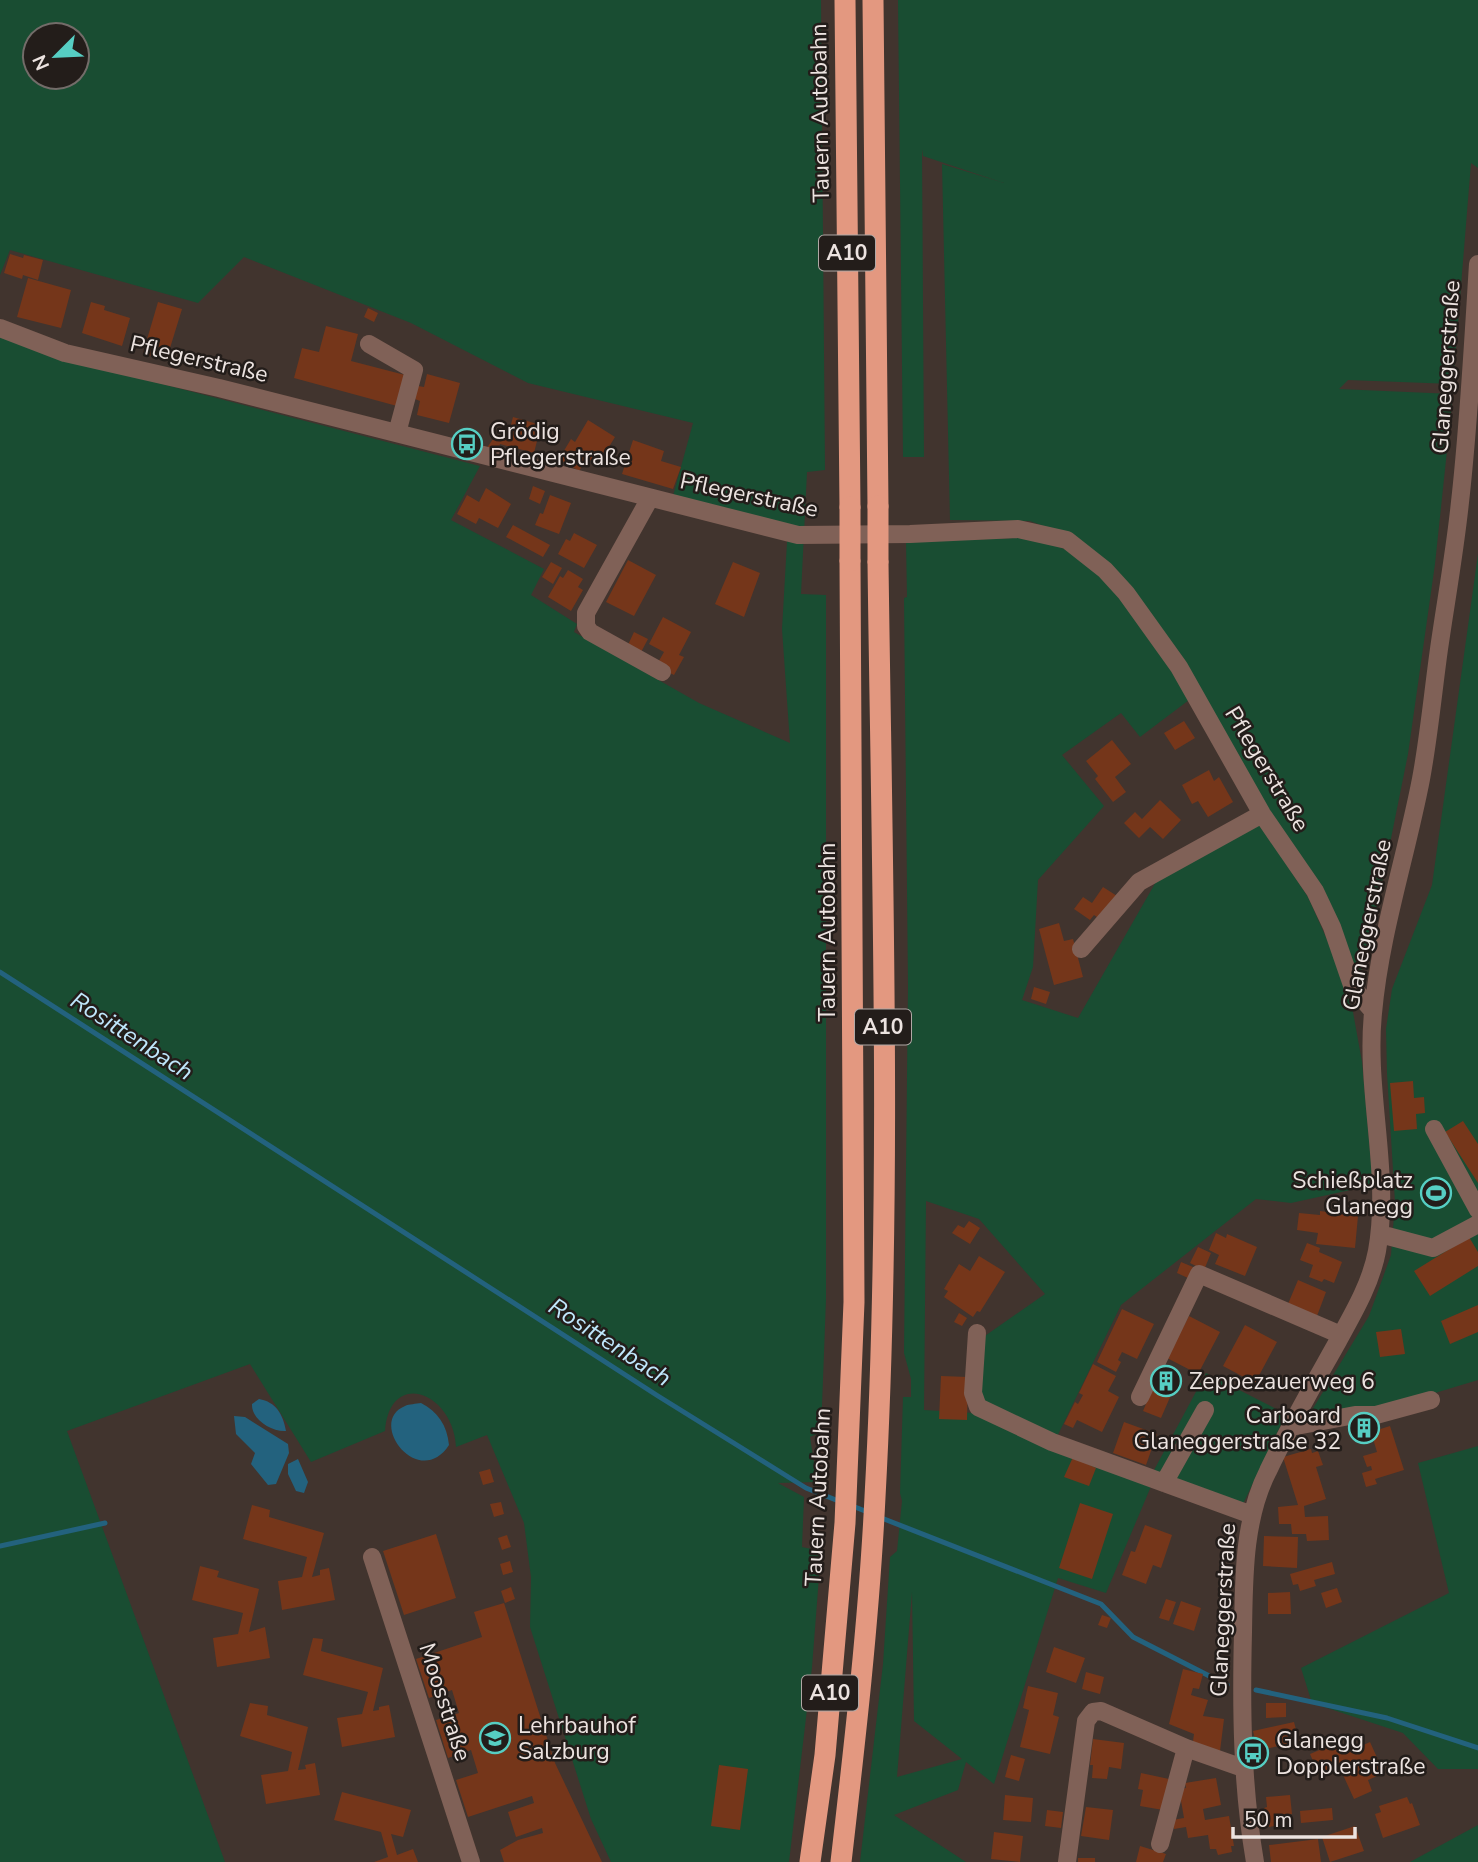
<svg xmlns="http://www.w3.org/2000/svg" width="1478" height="1862" viewBox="0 0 1478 1862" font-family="'Nunito Sans',sans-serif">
  <rect width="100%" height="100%" fill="#41342e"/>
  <path fill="#194d32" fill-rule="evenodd" d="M0,0H821L825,470L807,472L801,594L826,595V1299L821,1432L810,1437L817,1482L778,1483L804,1497L802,1547L821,1551L812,1667L789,1862H611L591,1819L530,1627L531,1577L524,1523L487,1435L456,1447C454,1393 390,1367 385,1431L311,1462L250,1364L67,1431L225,1862H0V334L65,359L480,466L451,520L544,569L531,595L577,624L574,632L699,703L790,743L782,629L788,525L673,496L693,423L528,383L411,323L244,257L198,303L10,250L0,275ZM35,35H77V77H35Z
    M898,0H1478V168L1471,163L1453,384L1348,380L1339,389L1453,394L1435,564L1408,754L1379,898L1359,979L1266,808L1177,652L1068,535L1030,521L950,520L942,164L1004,183L923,156L922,149L924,457H903Z
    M1019,538C1037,542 1055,544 1071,552C1116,575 1164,657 1189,700L1140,737L1121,713L1062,755L1104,806L1038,880L1033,967L1022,1000L1078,1018L1157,880L1259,823L1308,897L1329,944L1353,1012L1362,1062L1373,1185L1291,1203L1256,1199L1121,1305L1052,1447L1152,1484L1106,1593L1058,1578L994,1784L966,1762L958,1790L894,1815L966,1862H860L883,1664L890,1557L897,1551L902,1501L900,1493L903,1397H911V1379L904,1353L908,986L904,598L907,597L906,542ZM926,1201L979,1219L1045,1294L982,1338L975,1413L924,1410ZM912,1592L914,1721L962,1759L897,1777Z
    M1478,554V1380L1382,1409L1312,1410L1369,1316L1391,1255L1395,1202L1387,1073L1386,1029L1392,989L1432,885Z
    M1206,1373L1286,1414L1243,1504L1153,1472Z
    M1478,1446V1769H1438L1403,1733L1312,1703L1301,1668L1449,1593L1418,1463Z
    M1478,1825V1862H1410Z"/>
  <path fill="#23627e" d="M259,1399C276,1402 283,1414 286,1431C271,1432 251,1419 252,1404Z
    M421,1403C438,1412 447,1425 449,1445C419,1491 366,1422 405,1406C409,1404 416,1404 421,1403Z
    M234,1416L245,1417L288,1444L289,1453L276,1484L268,1485L251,1464L255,1453L236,1434Z
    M298,1459L308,1482L304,1493L296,1491L288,1474V1464Z"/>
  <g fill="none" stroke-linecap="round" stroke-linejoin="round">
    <path stroke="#23627e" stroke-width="5" d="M0,972L658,1396L806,1488L841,1502
      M850,1505L870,1513
      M879,1517L1101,1604L1133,1637L1227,1685
      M0,1546L105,1523
      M1256,1690L1387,1718L1478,1748"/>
  </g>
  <path fill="#75361a" d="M10,254L23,258L24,255L43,260L38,280L23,275L22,279L4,273Z
    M28,278L71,290L61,328L17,317Z
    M91,302L105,306L104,310L130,318L122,346L82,333Z
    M158,302L182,309L166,361L143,353Z
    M368,308L378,313L374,322L364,317Z
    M326,326L358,334L351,361L405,375L397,406L294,378L302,348L319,352Z
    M427,374L460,383L449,423L417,415L420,401L415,399L418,386L424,387Z
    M513,417L541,425L534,453L500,444L497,453L486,449L496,435L502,437L504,430L509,432Z
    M588,420L615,437L598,465L587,458L579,471L559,459L571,439L575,442Z
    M633,440L664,451L661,461L681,467L673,489L622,474Z
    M533,486L545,491L540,504L529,499Z
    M486,488L511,504L498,528L479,518L476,524L457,514L467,495L479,502Z
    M550,495L571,503L559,534L535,525L540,513L543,514Z
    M513,525L550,545L543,557L506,537Z
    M574,533L597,545L584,568L558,554L566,539L570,541Z
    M628,560L656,575L634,616L606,602Z
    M551,562L562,568L553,584L542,577Z
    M733,562L760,573L744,617L715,604Z
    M568,570L583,579L578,587L583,590L571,611L548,597L560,576L563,578Z
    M663,617L691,632L679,655L684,657L674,675L656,666L664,652L649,644Z
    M634,632L648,639L639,656L626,649Z
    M1184,721L1195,738L1175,750L1164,733Z
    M1112,740L1131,764L1115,777L1126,792L1113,802L1095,779L1098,776L1086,761Z
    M1209,770L1214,781L1219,777L1233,802L1208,817L1198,801L1192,804L1182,785Z
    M1160,800L1181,820L1163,839L1150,827L1139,838L1124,823L1135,812L1142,819Z
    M1103,887L1117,896L1101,920L1094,915L1090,920L1074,909L1083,897L1092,903Z
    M1059,923L1064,941L1073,939L1083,977L1054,985L1039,929Z
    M1034,987L1050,992L1046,1004L1031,999Z
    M1413,1081L1414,1098L1424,1097L1425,1113L1416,1114L1417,1129L1394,1131L1390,1083Z
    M1463,1121L1478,1144V1183L1445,1132Z
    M1320,1211L1358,1216L1355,1248L1316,1244L1318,1233L1297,1230L1299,1213L1320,1215Z
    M969,1221L980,1228L970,1244L952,1233L958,1225L964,1228Z
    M1216,1233L1226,1238L1227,1234L1257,1247L1245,1276L1215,1264L1219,1255L1209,1250Z
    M1469,1237L1478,1252V1266L1430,1296L1414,1271Z
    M1307,1243L1320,1248L1319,1252L1342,1262L1334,1283L1324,1279L1322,1282L1309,1277L1313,1265L1300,1260Z
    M1198,1247L1211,1253L1204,1270L1190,1263Z
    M979,1256L1005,1272L980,1312L977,1311L973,1317L944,1297L948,1291L944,1289L959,1264L970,1271Z
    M1181,1262L1193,1267L1188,1278L1177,1273Z
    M1298,1280L1326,1292L1317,1316L1288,1304Z
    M1478,1305V1332L1450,1344L1441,1321Z
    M1122,1309L1154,1324L1137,1359L1122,1352L1118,1360L1121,1362L1116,1372L1097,1362Z
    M959,1313L967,1318L962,1326L954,1322Z
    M1189,1316L1220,1332L1198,1374L1167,1358Z
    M1245,1325L1277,1342L1255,1383L1223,1366Z
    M1401,1329L1405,1354L1380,1357L1376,1332Z
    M1093,1364L1116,1376L1108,1391L1119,1397L1102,1432L1077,1420L1073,1428L1064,1424L1075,1402L1078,1404L1083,1395L1079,1393Z
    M1163,1369L1179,1377L1172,1393L1154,1385Z
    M941,1376L968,1377L967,1420L939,1419Z
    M1153,1387L1171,1395L1161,1418L1143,1411Z
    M1366,1420L1371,1432L1362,1437L1356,1424Z
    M1124,1422L1157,1434L1146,1465L1113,1453Z
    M1390,1426L1404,1470L1375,1479L1377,1484L1366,1487L1362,1473L1372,1470L1371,1466L1367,1467L1363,1456L1377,1452L1371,1432Z
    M1311,1449L1312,1453L1318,1451L1323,1465L1316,1467L1326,1499L1304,1506L1305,1517L1328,1516L1329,1540L1307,1541L1306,1534H1292L1291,1524H1279L1278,1507L1298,1505L1283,1457Z
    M1073,1457L1096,1468L1089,1486L1064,1477Z
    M490,1469L494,1482L483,1485L479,1472Z
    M501,1502L504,1514L494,1517L490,1504Z
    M1080,1503L1113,1514L1092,1579L1059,1568Z
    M252,1505L270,1510L269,1517L324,1533L312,1577L320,1575V1570L329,1568L335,1600L282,1610L278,1581L302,1577L307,1557L243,1539Z
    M1145,1525L1172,1535L1161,1568L1153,1565L1146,1584L1122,1575L1131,1551L1135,1552Z
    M436,1534L456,1598L404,1615L383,1551Z
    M507,1535L511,1547L502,1550L498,1538Z
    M1264,1536L1298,1537L1297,1568L1263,1566Z
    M510,1561L513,1572L503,1575L500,1564Z
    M1332,1562L1335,1574L1314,1580L1316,1586L1300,1591L1298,1584L1293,1585L1290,1574Z
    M200,1566L219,1571L217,1577L259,1589L249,1632L265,1627L270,1658L217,1667L213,1638L238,1634L243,1613L192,1600Z
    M511,1587L515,1599L505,1603L501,1591Z
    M1337,1588L1342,1602L1326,1608L1321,1593Z
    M1290,1592L1291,1614H1268V1593Z
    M1166,1599L1176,1602L1169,1621L1159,1618Z
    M1181,1601L1201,1608L1194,1631L1173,1624Z
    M504,1603L555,1763L602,1862H504L500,1850L518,1840L543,1833L542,1828L516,1837L508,1812L534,1803L532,1796L468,1817L456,1780L478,1773L471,1750L448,1758L436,1720L459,1713L452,1690L429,1698L416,1659L482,1637L474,1612Z
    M1102,1615L1111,1618L1107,1628L1098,1625Z
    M313,1638L323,1639L321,1651L383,1668L373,1711L379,1710V1707L389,1705L395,1737L342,1747L337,1718L362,1714L368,1692L303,1675Z
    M1054,1647L1085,1658L1076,1683L1046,1672Z
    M1183,1669L1203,1674L1199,1689L1193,1688L1191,1695L1208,1700L1203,1716L1224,1719L1220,1751L1192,1748L1194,1734L1169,1724Z
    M1086,1672L1104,1677L1100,1694L1082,1689Z
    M1028,1686L1058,1693L1053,1715L1059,1717L1050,1754L1020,1747L1029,1710L1023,1708Z
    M250,1703L268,1706L267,1715L308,1727L298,1770L306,1769L305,1765L315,1763L320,1795L266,1804L261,1775L288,1771L292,1752L240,1736Z
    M1266,1703H1286V1717L1266,1718Z
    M1294,1722L1299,1741L1258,1751L1253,1731Z
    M1093,1739L1124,1743L1121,1769L1109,1767L1107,1779L1092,1778L1093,1765H1090Z
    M1341,1741L1346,1753L1370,1742L1384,1773L1368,1780L1372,1791L1354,1799L1339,1766L1319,1775L1310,1754Z
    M1011,1755L1025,1759L1019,1781L1005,1777Z
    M719,1765L748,1769L740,1830L711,1826Z
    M1141,1773L1169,1779L1163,1810L1140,1806L1143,1790L1138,1789Z
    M1216,1778L1221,1805L1203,1809L1205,1820L1229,1816L1234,1846H1231L1232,1852L1218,1855L1216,1849H1210L1208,1835L1188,1838L1186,1827L1174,1829L1172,1820L1184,1818L1179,1789L1186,1788L1185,1783Z
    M342,1792L411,1810L403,1837L391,1834L397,1855L413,1849L418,1862H374L388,1857L381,1832L334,1820Z
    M1005,1795L1033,1798L1031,1822L1003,1820Z
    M1290,1795L1292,1814L1287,1815L1288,1824L1269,1827L1268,1817H1265L1264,1808L1267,1807L1266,1797Z
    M1407,1797L1410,1804L1412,1803L1420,1825L1383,1838L1375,1814L1381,1812L1379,1806Z
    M1086,1807L1113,1810L1109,1840L1081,1836Z
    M1332,1808L1333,1820L1301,1823L1300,1811Z
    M1047,1810L1063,1812L1061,1828L1045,1826Z
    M1355,1826L1364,1851L1330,1862L1322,1837Z
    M994,1832L1023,1836L1020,1862L991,1859Z
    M1318,1839L1321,1862H1271L1269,1845Z
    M1140,1846L1166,1854L1163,1862H1136Z
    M1078,1858H1095V1862H1078Z"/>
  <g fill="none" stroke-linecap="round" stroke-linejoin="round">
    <path stroke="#806157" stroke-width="18" d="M0,328L65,353L219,388L798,535L910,534L1018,529L1067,540L1105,570L1126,593L1179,667L1262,814L1315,891L1332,927L1353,988L1373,1011
      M369,344L414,370L397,433
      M650,498L586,613V626L590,632L662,672
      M1081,949L1139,882L1262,814
      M1434,1129L1478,1210
      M1380,1234L1433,1248L1478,1224
      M977,1333L973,1393L978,1407L1052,1442L1252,1515
      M1140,1397L1199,1274L1341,1335
      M1291,1427L1355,1415H1376L1431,1400
      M1164,1483L1205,1410
      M372,1557L471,1862
      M1160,1844L1186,1748
      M1067,1862L1086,1721L1093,1712L1101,1711L1186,1748L1243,1768
      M1255,1862C1242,1786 1241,1710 1243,1632C1244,1579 1243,1520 1268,1471C1289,1427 1314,1384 1338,1341C1354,1312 1371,1283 1377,1251C1391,1172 1365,1092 1373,1013C1380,934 1406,857 1421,779C1429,736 1433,692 1439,649C1446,600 1455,551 1460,502C1469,423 1473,343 1478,264"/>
    <path stroke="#e39880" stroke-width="21" d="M845,0L850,507
      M873,0L878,506
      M810,1862L825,1755L845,1523L854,1302L850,561
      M841,1862C855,1741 869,1619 875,1497C892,1186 882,873 878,562"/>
    <path stroke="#e39880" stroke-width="21" d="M878,506V562
      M850,507V561"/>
  </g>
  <defs>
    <g id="bus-ring" transform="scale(1.575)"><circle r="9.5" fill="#231d1a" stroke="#56cec3" stroke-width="1.5"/><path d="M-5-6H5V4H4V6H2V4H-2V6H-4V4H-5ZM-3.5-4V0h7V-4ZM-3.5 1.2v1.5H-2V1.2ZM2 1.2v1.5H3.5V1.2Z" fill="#56cec3"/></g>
    <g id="stadium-ring" transform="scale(1.575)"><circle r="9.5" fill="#231d1a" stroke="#56cec3" stroke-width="1.5"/><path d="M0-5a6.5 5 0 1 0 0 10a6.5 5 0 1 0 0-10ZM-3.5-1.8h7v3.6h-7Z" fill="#56cec3"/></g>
    <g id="building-ring" transform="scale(1.575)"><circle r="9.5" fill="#231d1a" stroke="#56cec3" stroke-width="1.5"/><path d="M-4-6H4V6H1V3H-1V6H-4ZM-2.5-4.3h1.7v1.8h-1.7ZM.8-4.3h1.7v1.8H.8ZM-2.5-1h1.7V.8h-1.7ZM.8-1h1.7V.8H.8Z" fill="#56cec3"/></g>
    <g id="university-ring" transform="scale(1.575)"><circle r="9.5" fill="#231d1a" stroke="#56cec3" stroke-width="1.5"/><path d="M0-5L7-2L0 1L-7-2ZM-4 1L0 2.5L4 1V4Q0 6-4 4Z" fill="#56cec3"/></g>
  </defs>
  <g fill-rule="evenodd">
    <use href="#bus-ring" x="467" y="444"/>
    <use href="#stadium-ring" x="1436" y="1193"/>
    <use href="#building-ring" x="1166" y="1381"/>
    <use href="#building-ring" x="1364" y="1428"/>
    <use href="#university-ring" x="495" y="1738"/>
    <use href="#bus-ring" x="1253" y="1753"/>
  </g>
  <g text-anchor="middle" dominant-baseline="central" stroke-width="5" stroke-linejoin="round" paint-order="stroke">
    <g fill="#231d1a" stroke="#b0a8a5" stroke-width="2">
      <rect x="819" y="235.5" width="56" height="35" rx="5"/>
      <rect x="855" y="1009.5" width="56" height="35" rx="5"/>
      <rect x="802" y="1675.5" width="56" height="35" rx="5"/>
    </g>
    <g font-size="21" font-weight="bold" fill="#ece3e0">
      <text x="847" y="253">A10</text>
      <text x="883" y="1027">A10</text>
      <text x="830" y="1693">A10</text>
    </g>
    <g font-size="23" fill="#ece3e0" stroke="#231d1a">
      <text transform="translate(820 113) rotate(-91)">Tauern Autobahn</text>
      <text transform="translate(199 359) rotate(13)">Pflegerstraße</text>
      <text transform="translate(1446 367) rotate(-86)">Glaneggerstraße</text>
      <text transform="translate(749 495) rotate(12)">Pflegerstraße</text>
      <text transform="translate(1267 769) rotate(59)">Pflegerstraße</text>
      <text transform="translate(1367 925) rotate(-79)">Glaneggerstraße</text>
      <text transform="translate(827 932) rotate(-90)">Tauern Autobahn</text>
      <text transform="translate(818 1497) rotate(-87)">Tauern Autobahn</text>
      <text transform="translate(1223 1610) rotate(-87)">Glaneggerstraße</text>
      <text transform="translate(445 1702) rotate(72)">Moosstraße</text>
    </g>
    <g font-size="23" fill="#ece3e0" stroke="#231d1a" text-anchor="start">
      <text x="490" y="431">Grödig<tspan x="490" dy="26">Pflegerstraße</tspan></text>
      <text x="1413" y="1180" text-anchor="end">Schießplatz<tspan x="1413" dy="26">Glanegg</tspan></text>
      <text x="1189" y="1381">Zeppezauerweg 6</text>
      <text x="1341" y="1415" text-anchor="end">Carboard<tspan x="1341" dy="26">Glaneggerstraße 32</tspan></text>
      <text x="518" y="1725">Lehrbauhof<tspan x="518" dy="26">Salzburg</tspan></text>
      <text x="1276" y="1740">Glanegg<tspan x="1276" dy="26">Dopplerstraße</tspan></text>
    </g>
    <g font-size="24" font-style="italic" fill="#bfe7fc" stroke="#231d1a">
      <text transform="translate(132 1036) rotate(33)">Rosittenbach</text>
      <text transform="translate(610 1342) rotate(33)">Rosittenbach</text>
    </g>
  </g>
  <g transform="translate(56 56) rotate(246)"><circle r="33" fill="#231d1a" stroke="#736c69" stroke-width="2"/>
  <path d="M0-5L12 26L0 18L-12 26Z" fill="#56cec3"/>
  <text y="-10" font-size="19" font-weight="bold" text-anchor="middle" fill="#ece3e0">N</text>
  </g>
  <path d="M1233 1827v10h122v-10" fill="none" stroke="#ece3e0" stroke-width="3.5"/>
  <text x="1244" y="1827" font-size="21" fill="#ece3e0" stroke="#231d1a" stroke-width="5" paint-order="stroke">50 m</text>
</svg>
